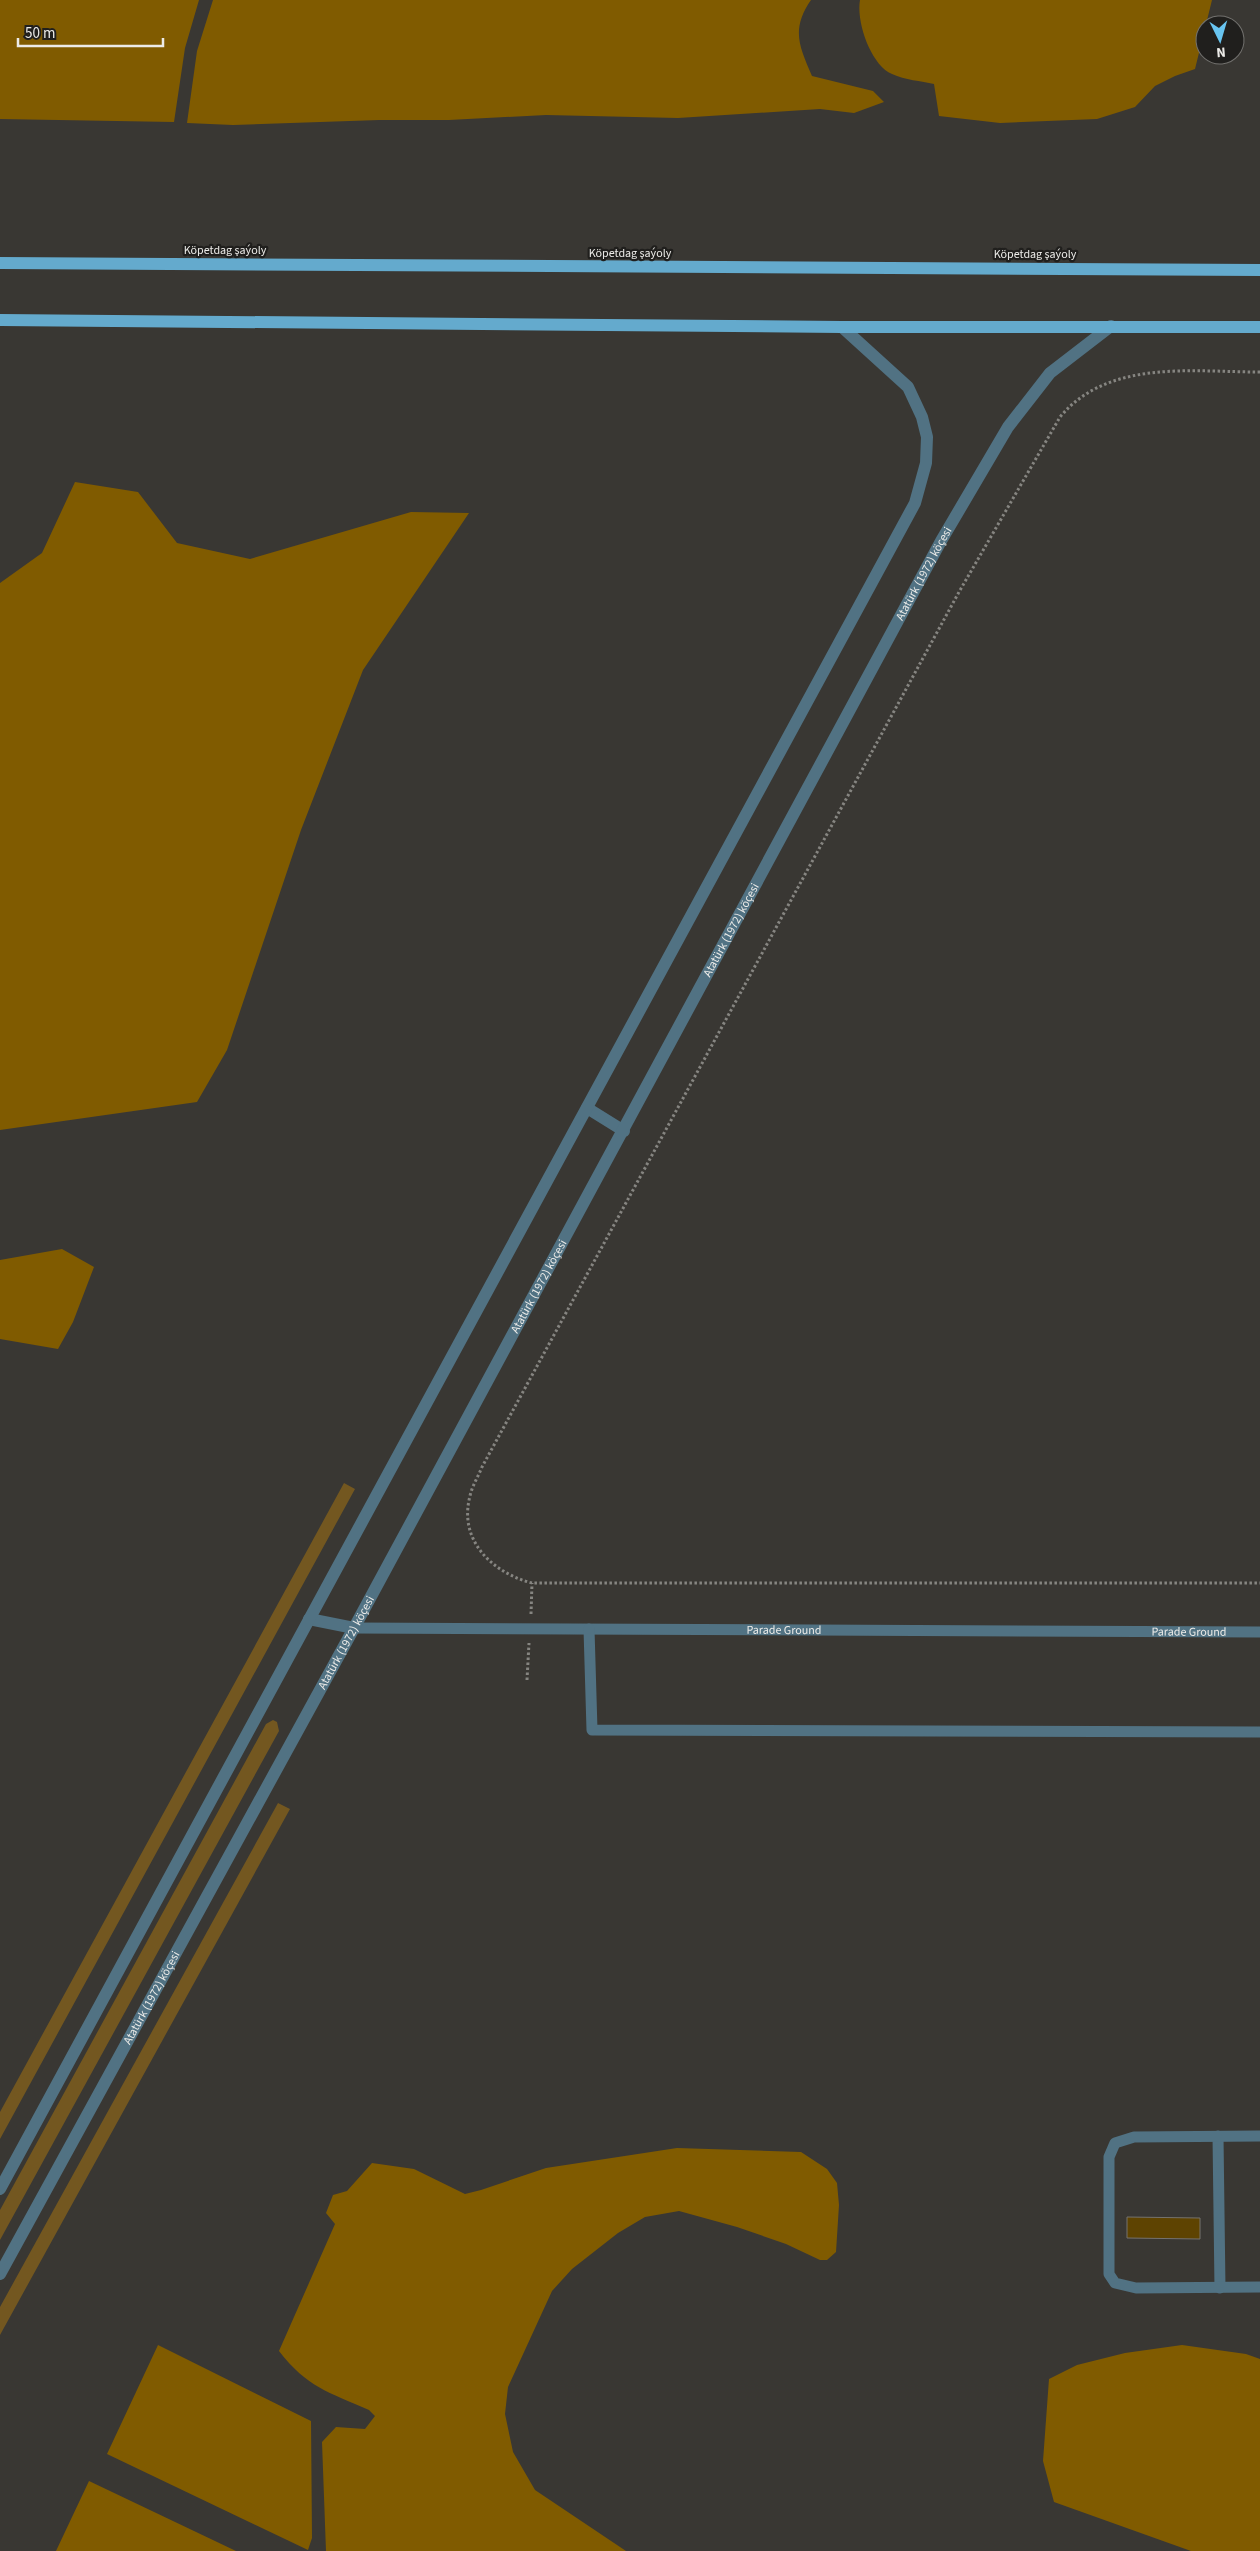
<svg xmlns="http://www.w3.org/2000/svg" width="1260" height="2551" viewBox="0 0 1260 2551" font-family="'Source Sans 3',sans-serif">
  <rect width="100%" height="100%" fill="#393733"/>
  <path fill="#735720" d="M344,1483L355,1489L0,2139V2112Z
    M273,1720L277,1722L279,1731L0,2240V2210L266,1724Z
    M278,1803L290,1809L0,2335V2307Z"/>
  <path fill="#805b00" d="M0,0H199L185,48L174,122L0,119Z
    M213,0H811C791,29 799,46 812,76L873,91L884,102L854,113L820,109L678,118L546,115L449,120H379L233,125L187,123L197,51Z
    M860,0H1212L1195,69L1175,76L1155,86L1135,107L1097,119L1000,123L939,116L934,84C921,81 905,80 892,74C871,65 856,22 860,0Z
    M75,482L138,492L177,543L250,559L411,512L469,513L363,670L301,830L227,1050L197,1102L0,1130V583L42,553Z
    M62,1249L94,1267L73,1322L58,1349L0,1339V1260Z
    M677,2148L801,2152L827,2169L837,2183L839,2205L836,2252L827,2260H820L786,2244L737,2227L679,2211L645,2217L618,2233L572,2269L552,2291L508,2387L505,2414L513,2452L535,2490L626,2551H326L322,2442L336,2427L365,2429L375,2416L369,2410C328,2392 307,2387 279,2351L335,2224L326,2213L333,2195L347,2191L372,2163L414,2169L465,2194L481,2190L546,2168Z
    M158,2345L311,2421L312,2538L308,2550L107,2454Z
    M1182,2345L1246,2354L1260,2359V2551H1191L1054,2502L1043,2461L1049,2379L1077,2365L1125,2353Z
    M89,2481L236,2551H56Z"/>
  <path fill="#5e4301" stroke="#75726e" d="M1127,2217L1200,2218V2239L1127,2238Z"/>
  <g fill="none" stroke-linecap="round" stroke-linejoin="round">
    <path stroke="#868581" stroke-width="3" stroke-dasharray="2.5 2.5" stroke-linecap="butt" d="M1260,372C1192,372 1108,359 1060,417L959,592L482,1467C478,1477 472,1486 470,1496C458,1541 493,1573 532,1583H1260
      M531,1614L532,1583
      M527,1680L529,1643"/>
    <g stroke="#517283" stroke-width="11">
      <path id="s1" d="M354,1628L1260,1632"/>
      <path d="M589,1629L592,1730L1260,1732"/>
      <path d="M1218,2136L1220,2288"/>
      <path d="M1260,2136L1134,2137L1115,2143L1109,2157V2274L1115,2283L1136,2288L1260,2287"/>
    </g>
    <g stroke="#517283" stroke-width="12">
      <path d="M587,1108L624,1131"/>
      <path d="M309,1619L354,1628"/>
      <path d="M0,2189L915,503L926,463L927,437L922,417L908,387L842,327"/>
      <path id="s2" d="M0,2274L354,1628L941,541L1008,427L1050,373L1111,326"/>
    </g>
    <path stroke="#64aacd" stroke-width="12" d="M0,263L1260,270
      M0,320L842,327H1260"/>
  </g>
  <g text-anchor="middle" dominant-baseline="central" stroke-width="4.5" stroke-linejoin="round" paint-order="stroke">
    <g font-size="12" fill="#ecebe8" stroke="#201f1d">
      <text x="225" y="250">Köpetdag şaýoly</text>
      <text x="630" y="253">Köpetdag şaýoly</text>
      <text x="1035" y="254">Köpetdag şaýoly</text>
      <text stroke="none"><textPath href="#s2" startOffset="1935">Atatürk (1972) köçesi</textPath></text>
      <text stroke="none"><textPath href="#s2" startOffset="1530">Atatürk (1972) köçesi</textPath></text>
      <text stroke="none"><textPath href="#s2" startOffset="1125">Atatürk (1972) köçesi</textPath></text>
      <text stroke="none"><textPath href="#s1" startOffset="430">Parade Ground</textPath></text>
      <text stroke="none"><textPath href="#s1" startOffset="835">Parade Ground</textPath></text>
      <text stroke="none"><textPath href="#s2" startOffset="720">Atatürk (1972) köçesi</textPath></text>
      <text stroke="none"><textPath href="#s2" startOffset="315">Atatürk (1972) köçesi</textPath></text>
    </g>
  </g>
  <g transform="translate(1220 40) rotate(175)"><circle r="24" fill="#201f1d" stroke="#72716e"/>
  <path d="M0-4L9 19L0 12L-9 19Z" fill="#68c4f0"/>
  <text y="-8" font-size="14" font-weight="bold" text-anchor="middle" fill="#ecebe8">N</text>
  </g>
  <path d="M18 38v8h145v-8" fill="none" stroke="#ecebe8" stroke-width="2.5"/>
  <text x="25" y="38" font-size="15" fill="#ecebe8" stroke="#201f1d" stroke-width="4" paint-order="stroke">50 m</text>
</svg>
